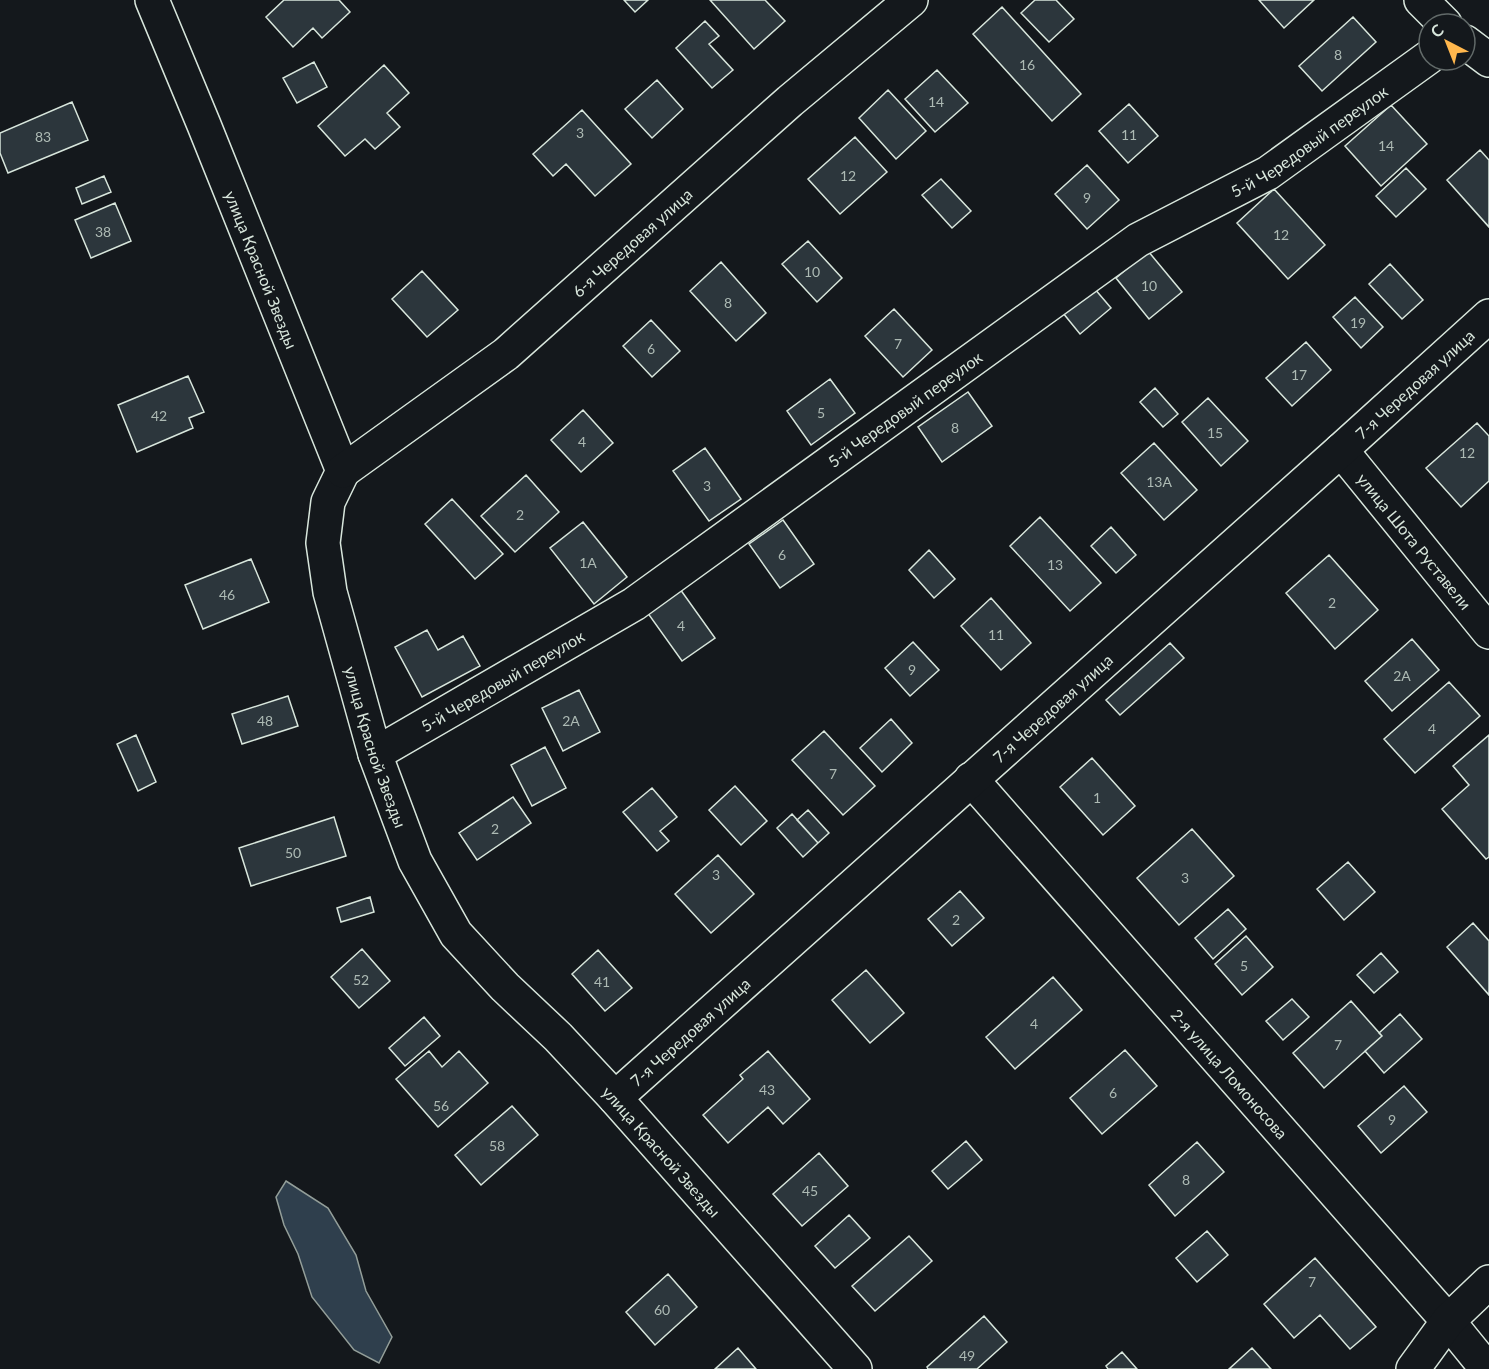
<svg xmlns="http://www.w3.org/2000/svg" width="1489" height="1369" viewBox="0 0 1489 1369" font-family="Lato,sans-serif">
  <rect width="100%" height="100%" fill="#14181c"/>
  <path fill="#2f3f4d" stroke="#939e99" stroke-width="1.5" d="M286,1181L328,1208L356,1255L366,1291L392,1337L379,1363L354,1350L312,1297L298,1254L284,1225L276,1197Z"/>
  <path fill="#2c363c" stroke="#d8e6dc" stroke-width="1.5" d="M284,0H339L350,12L322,38L313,28L293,47L266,17Z
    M624,0H648L635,12Z
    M710,0H765L785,21L754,49Z
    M1035,0H1056L1074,19L1049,42L1021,13Z
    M1259,0H1314L1284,28Z
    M1002,7L1081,94L1052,121L973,34Z
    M1353,17L1376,42L1322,91L1299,66Z
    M705,21L719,36L709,44L733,70L712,88L676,48Z
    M314,62L327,87L297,103L283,78Z
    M384,65L409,93L387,113L400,127L375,149L365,139L345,156L318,126Z
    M937,70L968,103L935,132L905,99Z
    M657,80L683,109L652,138L625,109Z
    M888,90L926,131L896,159L859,118Z
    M72,102L88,140L8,173L0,153V133Z
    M1129,104L1158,136L1128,163L1099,131Z
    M1391,105L1427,144L1381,186L1345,146Z
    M582,110L631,164L595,196L566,164L553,176L533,154Z
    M855,137L887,172L840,214L808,179Z
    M1480,150L1489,160V227L1447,180Z
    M1087,165L1119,200L1087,229L1055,194Z
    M1406,168L1426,189L1396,217L1376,196Z
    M104,176L111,192L82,204L76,188Z
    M941,179L971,211L952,228L922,195Z
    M1274,189L1325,245L1288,279L1237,223Z
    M115,203L131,241L91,258L75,220Z
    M808,241L842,278L817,302L782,264Z
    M1148,251L1182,292L1149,319L1116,278Z
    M721,262L766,313L736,341L690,291Z
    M1390,264L1423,300L1402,319L1369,284Z
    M422,271L458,310L427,337L392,299Z
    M1094,288L1111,308L1080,334L1063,313Z
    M1355,297L1383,327L1361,348L1333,317Z
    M894,309L932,350L903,377L865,336Z
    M651,320L680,351L652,377L623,346Z
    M1306,342L1331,370L1292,406L1266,378Z
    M188,376L204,412L189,418L193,428L137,452L118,405Z
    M830,379L855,413L811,445L787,411Z
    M1155,388L1178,414L1163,427L1140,402Z
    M968,392L992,426L942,462L918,427Z
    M1208,398L1248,441L1221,466L1182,422Z
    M583,410L613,443L581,472L551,440Z
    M1477,423L1489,436V481L1461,507L1426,468Z
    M1154,443L1197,490L1164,520L1121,473Z
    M705,448L741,499L709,521L673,471Z
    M526,475L559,512L515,552L481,516Z
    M452,499L503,554L475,579L425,524Z
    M1040,517L1101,583L1070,611L1010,546Z
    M783,520L814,564L780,588L749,544Z
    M583,522L627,577L594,604L550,548Z
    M1111,527L1136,555L1116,573L1091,546Z
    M929,550L955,579L934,598L909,570Z
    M1329,555L1378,610L1335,649L1286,593Z
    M251,559L269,602L203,629L185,585Z
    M680,589L715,638L682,661L647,612Z
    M991,598L1031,643L1001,670L961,626Z
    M427,630L438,650L463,636L480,666L422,697L395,647Z
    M1412,639L1439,670L1392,711L1365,681Z
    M913,642L939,670L910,696L885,668Z
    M1170,643L1184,658L1120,715L1106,700Z
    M1449,682L1480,716L1415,773L1384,739Z
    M579,690L600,732L563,751L542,708Z
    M288,696L298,726L242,744L232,714Z
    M891,719L912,743L882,772L860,748Z
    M824,731L875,786L843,815L792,760Z
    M136,735L156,782L138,791L117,744Z
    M1489,735V857L1486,859L1442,809L1469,785L1453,766Z
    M545,747L566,788L532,806L511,765Z
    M1092,758L1135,806L1103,835L1060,787Z
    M735,786L767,821L741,845L709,810Z
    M652,788L677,817L660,831L669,841L657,851L623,812Z
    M513,797L531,823L477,860L459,833Z
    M808,810L829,833L818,843L797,820Z
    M792,814L818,843L803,857L777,828Z
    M334,817L346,856L251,886L239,848Z
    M1192,829L1234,876L1179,925L1137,878Z
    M718,855L754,894L711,933L675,894Z
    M1348,862L1375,892L1344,920L1317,889Z
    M960,891L984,918L952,946L928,919Z
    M370,897L374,912L341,922L337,908Z
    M1228,909L1246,929L1213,959L1195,938Z
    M1473,923L1489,941V995L1447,947Z
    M1246,936L1273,967L1242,995L1215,964Z
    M362,949L390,981L359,1008L331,977Z
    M598,950L632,988L605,1011L572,974Z
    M1381,953L1398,972L1374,993L1357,975Z
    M866,970L904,1013L870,1043L832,1000Z
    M1053,977L1082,1010L1015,1069L986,1037Z
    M1292,999L1309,1017L1283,1040L1266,1021Z
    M1351,1001L1382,1036L1324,1088L1293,1053Z
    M1400,1014L1422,1039L1384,1073L1365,1051L1382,1036L1379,1033Z
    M424,1017L440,1036L405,1066L389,1048Z
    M1125,1050L1157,1086L1102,1134L1070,1098Z
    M429,1051L442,1067L459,1051L488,1083L438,1127L396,1079Z
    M768,1051L810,1099L783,1124L768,1107L728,1143L703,1115L743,1079L740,1075Z
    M1404,1086L1427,1112L1381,1153L1358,1126Z
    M512,1106L538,1135L481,1185L455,1155Z
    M966,1141L982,1160L948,1189L932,1171Z
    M1197,1142L1224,1172L1175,1216L1149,1185Z
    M819,1153L848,1186L802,1226L773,1194Z
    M849,1215L870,1238L835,1268L815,1246Z
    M1207,1231L1228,1255L1197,1282L1176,1258Z
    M909,1236L932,1261L875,1311L852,1286Z
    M1315,1258L1376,1327L1350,1349L1320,1315L1294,1338L1264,1304Z
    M668,1274L697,1307L655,1345L626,1312Z
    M984,1316L1007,1342L977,1369H928L927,1367Z
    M738,1348L756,1369H715Z
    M1252,1348L1271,1369H1229Z
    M1122,1352L1137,1369H1108L1106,1366Z"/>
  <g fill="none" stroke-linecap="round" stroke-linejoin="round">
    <g stroke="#d8e6dc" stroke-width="36">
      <g id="street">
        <path id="s1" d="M152,0L204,125L343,471L328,502L323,543L330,592L375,754L415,861L456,934L505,987L558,1037L615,1098L855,1369"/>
        <path d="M1421,0L1445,24"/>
        <path d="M1465,42L1489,60"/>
        <path id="s2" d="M1341,450L1489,632"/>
        <path id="s3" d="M343,471L506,354L790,101L911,0"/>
        <path id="s4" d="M375,754L634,604L1138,240L1268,173L1429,57"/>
        <path id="s5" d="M971,779L1448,1321L1487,1369"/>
        <path id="s6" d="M615,1098L1341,450L1489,316"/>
        <path d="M1413,1369L1448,1321L1489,1282"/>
      </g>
    </g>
    <use href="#street" stroke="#14181c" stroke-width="33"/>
  </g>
  <g text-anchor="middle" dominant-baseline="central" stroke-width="4.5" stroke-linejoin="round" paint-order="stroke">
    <g font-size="14" fill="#adbab4">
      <text x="1338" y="54">8</text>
      <text x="1027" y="64">16</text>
      <text x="936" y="101">14</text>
      <text x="580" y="132">3</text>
      <text x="1129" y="134">11</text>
      <text x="43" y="136">83</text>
      <text x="1386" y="145">14</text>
      <text x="848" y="175">12</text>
      <text x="1087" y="197">9</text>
      <text x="103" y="231">38</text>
      <text x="1281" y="234">12</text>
      <text x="812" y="271">10</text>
      <text x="1149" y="285">10</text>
      <text x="728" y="302">8</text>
      <text x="1358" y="322">19</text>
      <text x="898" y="343">7</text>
      <text x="651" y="348">6</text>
      <text x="1299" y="374">17</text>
      <text x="821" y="412">5</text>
      <text x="159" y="415">42</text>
      <text x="955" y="427">8</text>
      <text x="1215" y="432">15</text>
      <text x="582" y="441">4</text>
      <text x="1467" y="452">12</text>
      <text x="1159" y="481">13А</text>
      <text x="707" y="485">3</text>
      <text x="520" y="514">2</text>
      <text x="782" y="554">6</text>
      <text x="588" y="562">1А</text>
      <text x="1055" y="564">13</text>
      <text x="227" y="594">46</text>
      <text x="1332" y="602">2</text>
      <text x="681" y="625">4</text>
      <text x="996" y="634">11</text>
      <text x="912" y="669">9</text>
      <text x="1402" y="675">2А</text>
      <text x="265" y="720">48</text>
      <text x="571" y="720">2А</text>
      <text x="1432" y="728">4</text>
      <text x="833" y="773">7</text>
      <text x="1097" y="797">1</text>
      <text x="495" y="828">2</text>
      <text x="293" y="852">50</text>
      <text x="716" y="874">3</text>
      <text x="1185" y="877">3</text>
      <text x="956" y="919">2</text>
      <text x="1244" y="965">5</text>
      <text x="361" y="979">52</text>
      <text x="602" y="981">41</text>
      <text x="1034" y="1023">4</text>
      <text x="1338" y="1044">7</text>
      <text x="767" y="1089">43</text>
      <text x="1113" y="1092">6</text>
      <text x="441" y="1105">56</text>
      <text x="1392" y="1119">9</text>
      <text x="497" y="1145">58</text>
      <text x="1186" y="1179">8</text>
      <text x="810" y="1190">45</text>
      <text x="1312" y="1281">7</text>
      <text x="662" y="1309">60</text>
      <text x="967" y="1355">49</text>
    </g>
    <g font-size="16" fill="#d8e6dc" stroke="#14181c">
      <text stroke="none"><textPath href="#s4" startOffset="1119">5-й Чередовый переулок</textPath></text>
      <text stroke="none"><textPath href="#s3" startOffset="369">6-я Чередовая улица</textPath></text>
      <text stroke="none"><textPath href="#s1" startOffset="291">улица Красной Звезды</textPath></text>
      <text stroke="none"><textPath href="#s6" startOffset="1072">7-я Чередовая улица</textPath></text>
      <text stroke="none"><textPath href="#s4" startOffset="633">5-й Чередовый переулок</textPath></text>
      <text stroke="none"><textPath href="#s2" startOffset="117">улица Шота Руставели</textPath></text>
      <text stroke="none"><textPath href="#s4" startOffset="147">5-й Чередовый переулок</textPath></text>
      <text stroke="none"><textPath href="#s6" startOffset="586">7-я Чередовая улица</textPath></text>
      <text stroke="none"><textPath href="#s1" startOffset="795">улица Красной Звезды</textPath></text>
      <text stroke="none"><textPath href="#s6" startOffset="100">7-я Чередовая улица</textPath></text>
      <text stroke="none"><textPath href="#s5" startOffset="392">2-я улица Ломоносова</textPath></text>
      <text stroke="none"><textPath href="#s1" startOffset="1299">улица Красной Звезды</textPath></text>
    </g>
  </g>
  <g transform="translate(1447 42) rotate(318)"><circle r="28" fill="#14181c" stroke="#626a69" stroke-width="1.5"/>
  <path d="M0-4.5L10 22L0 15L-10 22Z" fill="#ffb74d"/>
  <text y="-9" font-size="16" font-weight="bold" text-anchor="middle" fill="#d8e6dc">С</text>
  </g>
</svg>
